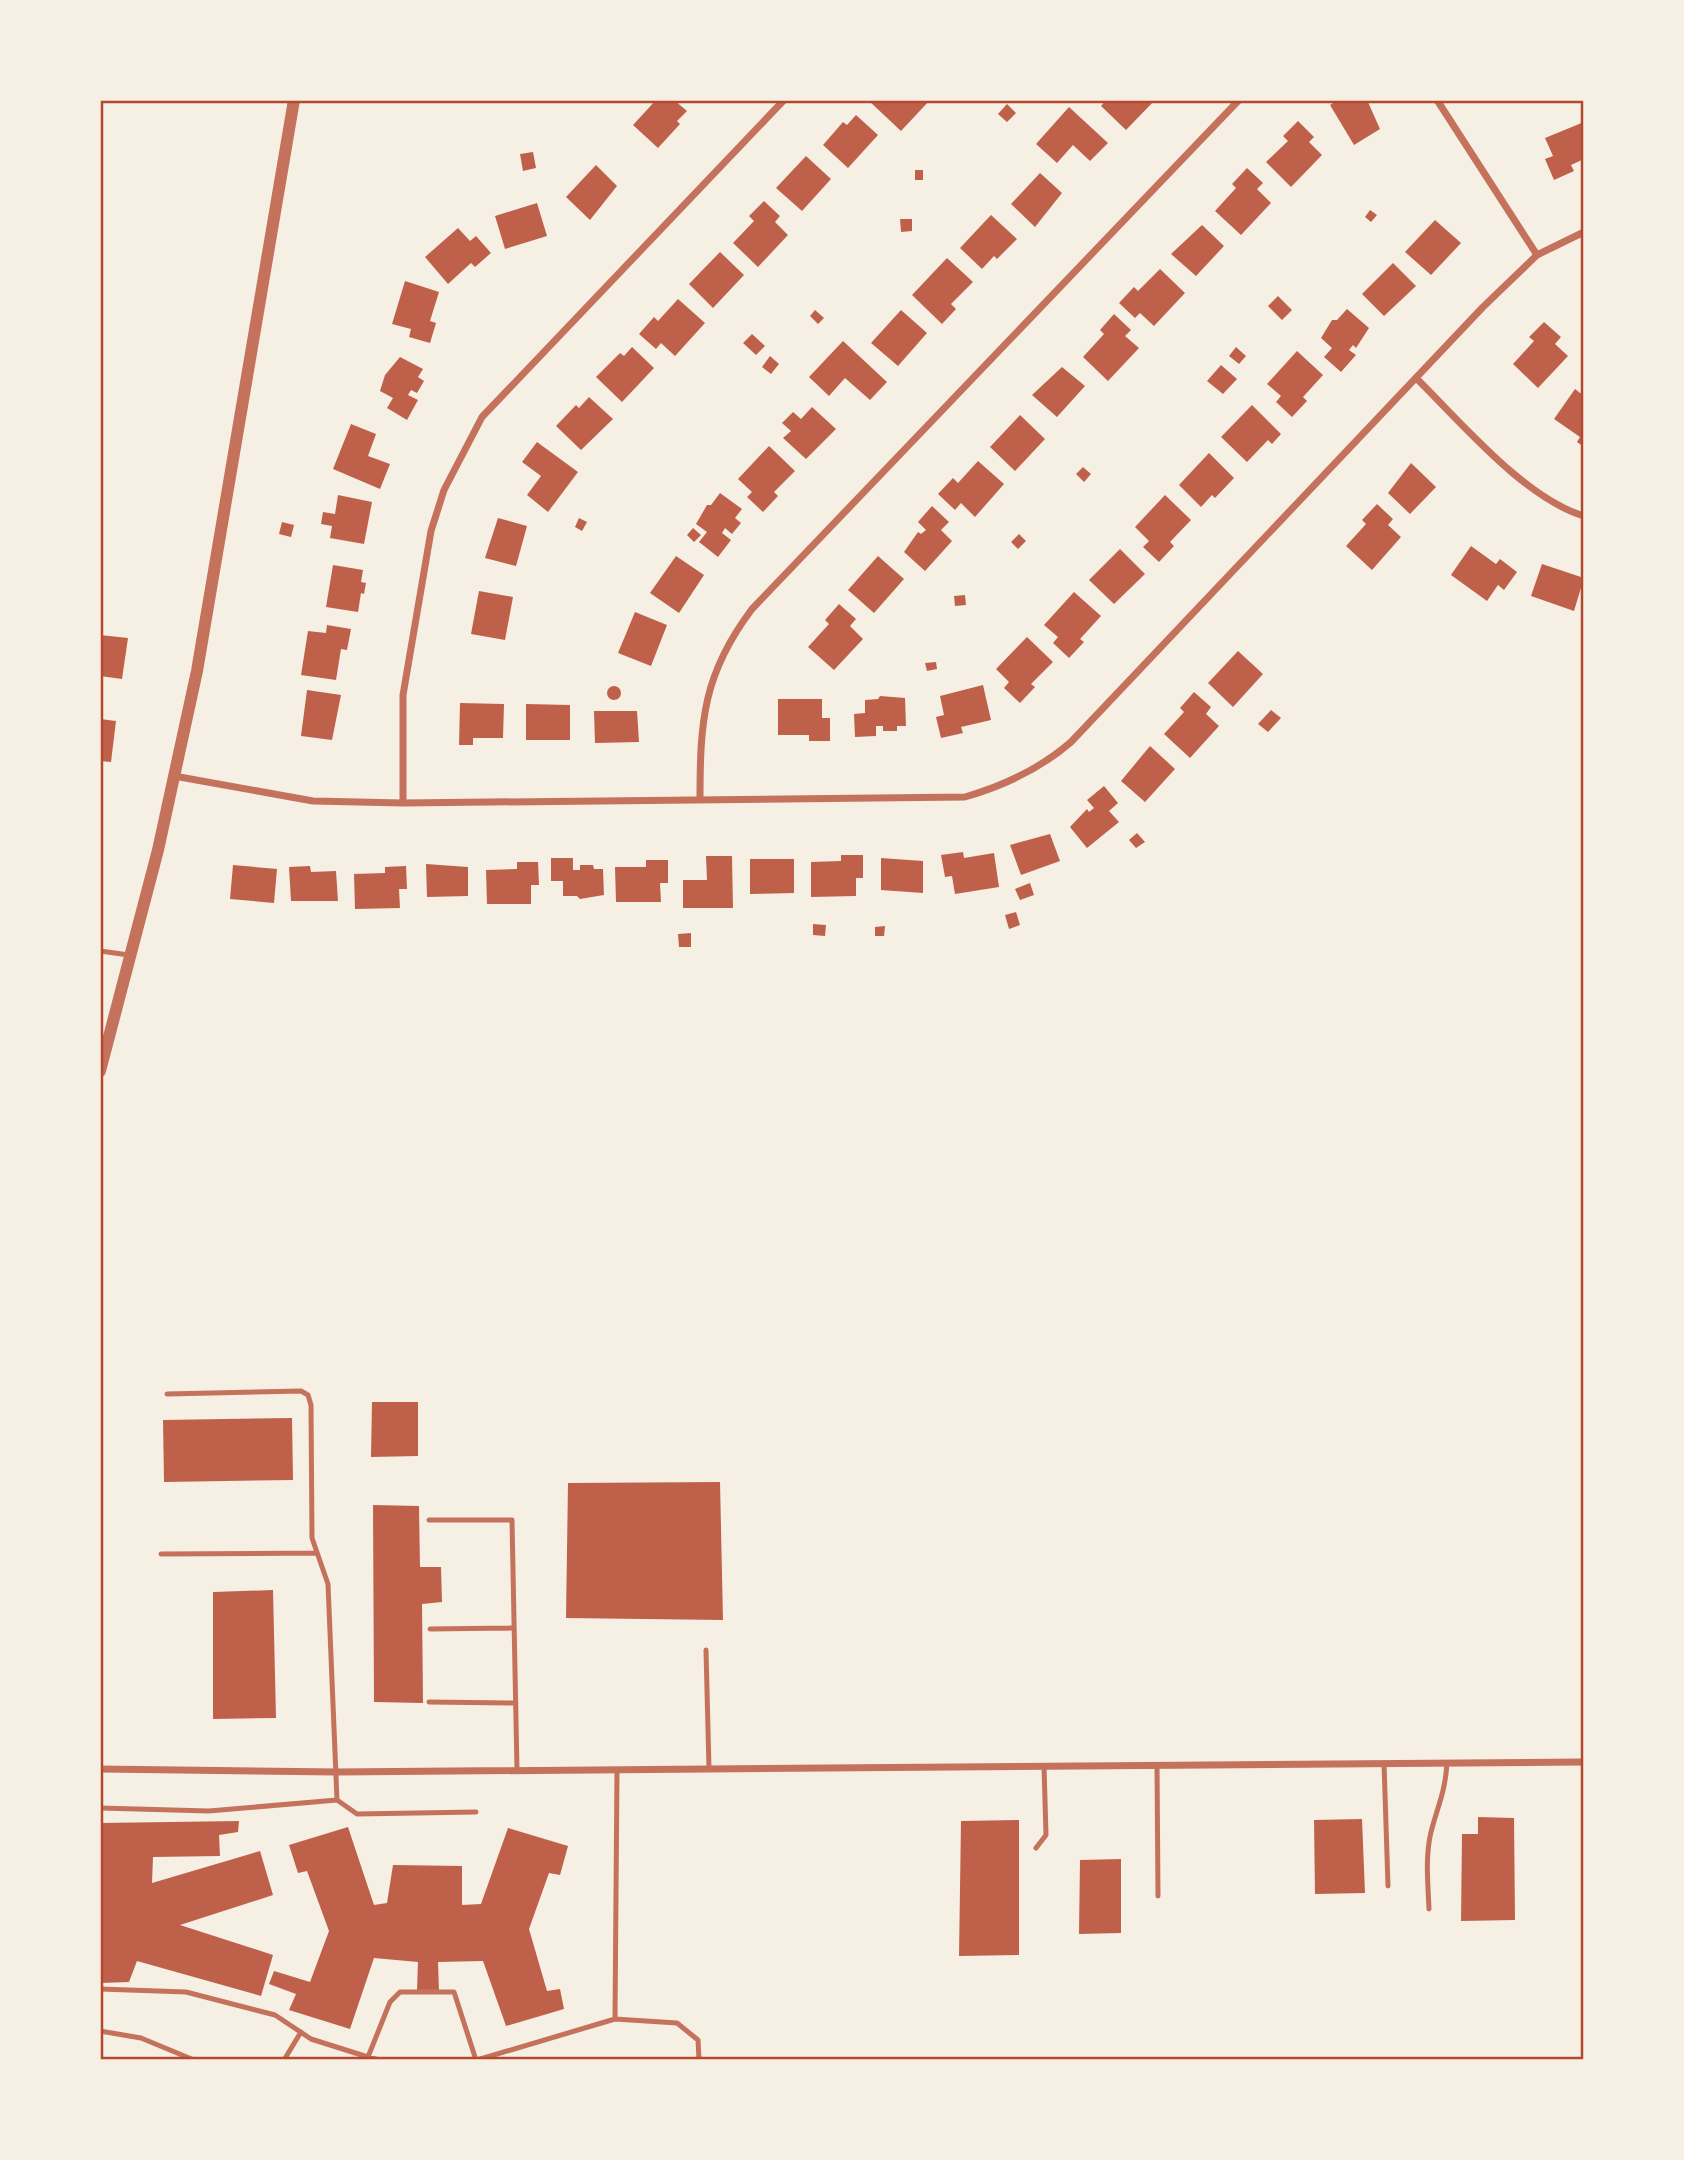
<svg xmlns="http://www.w3.org/2000/svg" width="1684" height="2160" viewBox="0 0 1684 2160" font-family="Lato,sans-serif">
  <rect width="100%" height="100%" fill="#f6efe4"/>
  <path fill="#bf614a" d="M656,100H674L687,111L677,121L680,124L658,148L633,125Z
    M868,100H930L901,131Z
    M1106,100H1155L1126,130L1101,106Z
    M1338,100H1367L1380,129L1354,145L1330,105Z
    M1007,104L1016,113L1007,122L998,114Z
    M1069,107L1108,143L1090,161L1073,145L1057,163L1036,144Z
    M856,115L878,135L848,168L823,145L843,122L847,125Z
    M1298,121L1314,137L1309,142L1322,155L1291,187L1266,162L1288,141L1283,136Z
    M1584,122V159L1571,165L1574,171L1554,180L1545,159L1553,156L1545,138Z
    M533,152L536,168L523,171L520,154Z
    M806,156L831,179L802,211L776,188Z
    M596,165L617,186L590,220L566,197Z
    M1247,168L1263,183L1257,189L1271,203L1241,235L1215,211L1236,188L1232,184Z
    M915,170H923V180H915Z
    M1040,173L1062,193L1035,227L1011,204Z
    M764,201L780,216L775,222L788,235L758,267L733,243L754,221L749,216Z
    M537,203L547,236L505,249L495,216Z
    M1370,210L1377,215L1371,222L1365,217Z
    M991,215L1017,239L997,259L994,256L982,269L960,248Z
    M900,219H912V231L901,232Z
    M1435,220L1461,243L1431,275L1405,252Z
    M1202,225L1224,246L1196,276L1171,254Z
    M458,228L470,241L476,236L491,253L475,267L471,263L448,284L425,257Z
    M720,252L744,275L713,308L689,284Z
    M947,258L973,282L951,304L956,309L942,324L912,295Z
    M1393,263L1416,286L1384,316L1362,294Z
    M1160,269L1185,293L1154,326L1140,313L1135,318L1119,303L1134,287L1138,291Z
    M405,281L439,292L430,321L436,323L430,343L409,337L411,329L392,324Z
    M1278,296L1292,310L1282,320L1268,306Z
    M678,299L705,323L675,356L661,343L656,349L639,334L654,317L658,321Z
    M1347,309L1369,328L1356,348L1353,345L1349,350L1356,355L1341,372L1324,357L1332,348L1321,338L1332,320H1337Z
    M815,310L824,318L818,324L810,316Z
    M901,310L927,333L898,366L871,343Z
    M1114,314L1131,330L1125,336L1139,348L1108,381L1083,357L1104,334L1100,330Z
    M1544,322L1561,337L1555,344L1568,356L1538,388L1513,364L1534,341L1529,337Z
    M752,334L765,346L756,355L743,343Z
    M843,341L887,382L870,400L845,378L829,396L809,377Z
    M632,347L654,368L622,402L596,377L620,353L624,356Z
    M1236,347L1246,356L1239,364L1229,356Z
    M1297,351L1323,375L1303,397L1307,401L1292,417L1276,402L1281,396L1267,384Z
    M770,356L779,364L771,374L762,367Z
    M400,357L423,369L418,377L424,381L417,393L411,390L408,395L418,400L407,420L387,408L393,398L380,391L385,375Z
    M1221,365L1237,379L1223,394L1207,381Z
    M1062,367L1085,386L1057,417L1032,395Z
    M1575,389L1584,396V447L1577,442L1580,437L1554,419Z
    M589,397L613,419L581,450L556,426L576,405L579,408Z
    M1252,405L1281,434L1272,444L1268,440L1247,462L1221,437Z
    M812,407L836,429L806,459L783,438L791,431L782,423L793,412L801,419Z
    M1020,415L1045,439L1015,471L990,447Z
    M351,424L376,434L368,456L390,464L380,489L333,469Z
    M537,442L578,472L548,512L527,495L541,476L522,462Z
    M769,446L795,471L774,492L778,496L763,512L747,497L752,492L738,479Z
    M1209,453L1234,478L1215,498L1212,495L1201,507L1179,485Z
    M978,461L1004,484L975,517L961,503L955,510L938,494L953,478L958,483Z
    M1411,463L1436,487L1410,514L1388,493Z
    M1083,467L1091,474L1084,482L1076,474Z
    M720,493L742,509L735,518L741,523L732,534L725,528L722,533L731,540L718,557L699,542L707,532L696,524L707,505H711Z
    M338,495L372,502L364,544L330,538L332,526L321,524L323,512L335,514Z
    M1165,495L1191,520L1170,542L1174,546L1159,562L1143,547L1149,541L1135,527Z
    M1377,504L1393,519L1388,525L1401,537L1372,570L1346,546L1366,524L1362,520Z
    M932,506L949,522L941,530L952,541L925,571L904,552L918,532L921,534L926,530L918,522Z
    M498,518L527,526L516,566L485,558Z
    M579,518L587,522L582,531L575,527Z
    M282,522L294,525L291,537L279,534Z
    M693,528L701,535L694,542L687,535Z
    M1019,534L1026,541L1018,549L1011,542Z
    M1471,546L1496,564L1500,559L1517,572L1504,590L1498,585L1487,601L1451,575Z
    M1120,549L1145,574L1114,604L1089,580Z
    M676,556L704,575L679,613L650,593Z
    M878,556L904,579L874,613L848,590Z
    M1542,564L1584,578L1574,611L1531,596Z
    M333,565L363,570L361,582L366,583L364,594L361,593L358,612L326,607Z
    M479,591L513,597L505,640L471,634Z
    M1074,592L1101,616L1080,639L1084,642L1069,658L1053,643L1058,637L1044,625Z
    M965,595L966,605L955,606L954,596Z
    M839,604L856,619L850,626L863,639L834,670L808,647L829,624L825,620Z
    M635,612L667,625L651,666L618,653Z
    M327,625L351,629L347,650L341,649L336,680L301,675L308,631L326,633Z
    M100,635L128,638L122,679L100,676Z
    M1027,637L1053,662L1031,684L1035,687L1020,703L1004,688L1009,682L996,669Z
    M1238,651L1263,674L1233,707L1208,683Z
    M936,662L937,669L927,671L925,663Z
    M983,685L991,720L961,727L963,733L941,738L936,717L944,715L940,696Z
    M607 693a7 7 0 1 1 14 0a7 7 0 1 1-14 0Z
    M307,690L341,695L332,740L301,736Z
    M1194,692L1211,707L1206,714L1219,726L1190,758L1164,734L1184,712L1180,708Z
    M880,696L905,698L906,726H897V731H883V726H876V736L855,737L854,714L865,713V700L878,699Z
    M778,699H822V718H830V741H809V735H778Z
    M460,703L504,704L503,738H473V745H459Z
    M526,704L570,705V740H526Z
    M1271,710L1281,718L1268,732L1258,724Z
    M594,711H637L639,742L595,743Z
    M100,719L116,721L111,762L100,761Z
    M1150,746L1175,769L1145,802L1121,781Z
    M1104,786L1118,803L1109,811L1119,822L1087,848L1070,827L1087,809L1089,812L1094,808L1087,800Z
    M1137,833L1145,842L1136,848L1129,840Z
    M1050,834L1060,861L1021,875L1010,845Z
    M963,852L964,858L994,853L999,887L955,894L952,876L945,877L941,855Z
    M841,855H863V878H856V896L811,897V862L841,861Z
    M706,856H732L733,908H683V880H707Z
    M551,858H573V870H580V865H593L594,869H603L604,895L580,899L577,896H563V881H551Z
    M881,858L923,861V893L881,890Z
    M750,859H794V893L750,894Z
    M646,860H668V883H660L661,902H616L615,867H646Z
    M517,862H538L539,885H531V904H487L486,870L517,869Z
    M426,864L468,867V896L427,897Z
    M233,865L277,869L274,903L230,899Z
    M310,866L311,872L336,871L338,901H291L289,867Z
    M406,866L407,889H399L400,908L355,909L354,874L385,873V867Z
    M1030,883L1034,895L1020,900L1015,889Z
    M1016,912L1020,925L1009,929L1005,915Z
    M813,924L826,925L825,936L813,935Z
    M885,926L884,936H875V927Z
    M691,933V947H679L678,934Z
    M372,1402H418V1456L371,1457Z
    M292,1418L293,1480L164,1482L163,1420Z
    M720,1482L723,1620L566,1618L568,1483Z
    M373,1505L419,1506L420,1567H441L442,1602L422,1604L423,1703L374,1702Z
    M273,1590L276,1718L213,1719V1592Z
    M1478,1817L1514,1818L1515,1920L1461,1921L1462,1834H1478Z
    M1362,1819L1365,1893L1315,1894L1314,1820Z
    M1019,1820V1955L959,1956L961,1821Z
    M239,1821L238,1832L219,1835L220,1856L153,1857L152,1883L260,1851L273,1895L180,1925L273,1955L261,1996L137,1961L129,1982L100,1983V1823Z
    M348,1827L374,1905L387,1903L393,1865L462,1866V1905L481,1904L508,1828L568,1846L560,1875L549,1873L529,1929L547,1991L560,1989L564,2009L506,2026L483,1961L438,1962L439,1992L417,1991L418,1962L374,1958L350,2029L289,2010L296,1994L269,1984L274,1971L310,1982L329,1931L307,1871L298,1873L289,1845Z
    M1121,1859V1933L1079,1934L1080,1860Z"/>
  <g fill="none" stroke-linecap="round" stroke-linejoin="round">
    <path stroke="#c5725c" stroke-width="5" d="M100,951L129,955
      M167,1394L301,1391L308,1395L311,1405L312,1538L328,1584L337,1800L357,1814L476,1812
      M429,1520H512L517,1770
      M161,1554L317,1553
      M430,1629L514,1628
      M706,1650L709,1769
      M429,1702L516,1703
      M1384,1763L1388,1886
      M1157,1765L1158,1896
      M100,1808L209,1811L337,1800
      M1036,1848L1046,1835L1044,1766
      M1429,1909C1428,1884 1425,1857 1431,1832C1438,1805 1445,1793 1447,1763
      M100,1989L186,1992L275,2015L311,2039L368,2057L390,2002L400,1992H454L476,2060
      M615,2019L617,1770
      M100,2031L141,2038L194,2060
      M368,2057L379,2060
      M284,2060L301,2032
      M477,2060L615,2019L677,2023L698,2040L699,2060"/>
    <path stroke="#c5725c" stroke-width="7" d="M1437,100L1537,255
      M1416,378C1461,422 1524,498 1584,516
      M174,776L313,801L403,803L965,797C1003,786 1041,768 1071,742L1483,307L1537,255L1584,232
      M700,800C700,721 703,674 752,609L1239,100
      M403,803V695L431,531L444,490L482,417L784,100
      M100,1769L337,1772L1584,1762"/>
    <path stroke="#c5725c" stroke-width="12" d="M100,1071L158,850L197,671L294,100"/>
  </g>
  <rect width="1684" height="2160" fill="none" stroke="#f6efe4" stroke-width="203"/>
  <rect x="102" y="102" width="1480" height="1956" fill="none" stroke="#b5482f" stroke-width="2.5"/>
</svg>
